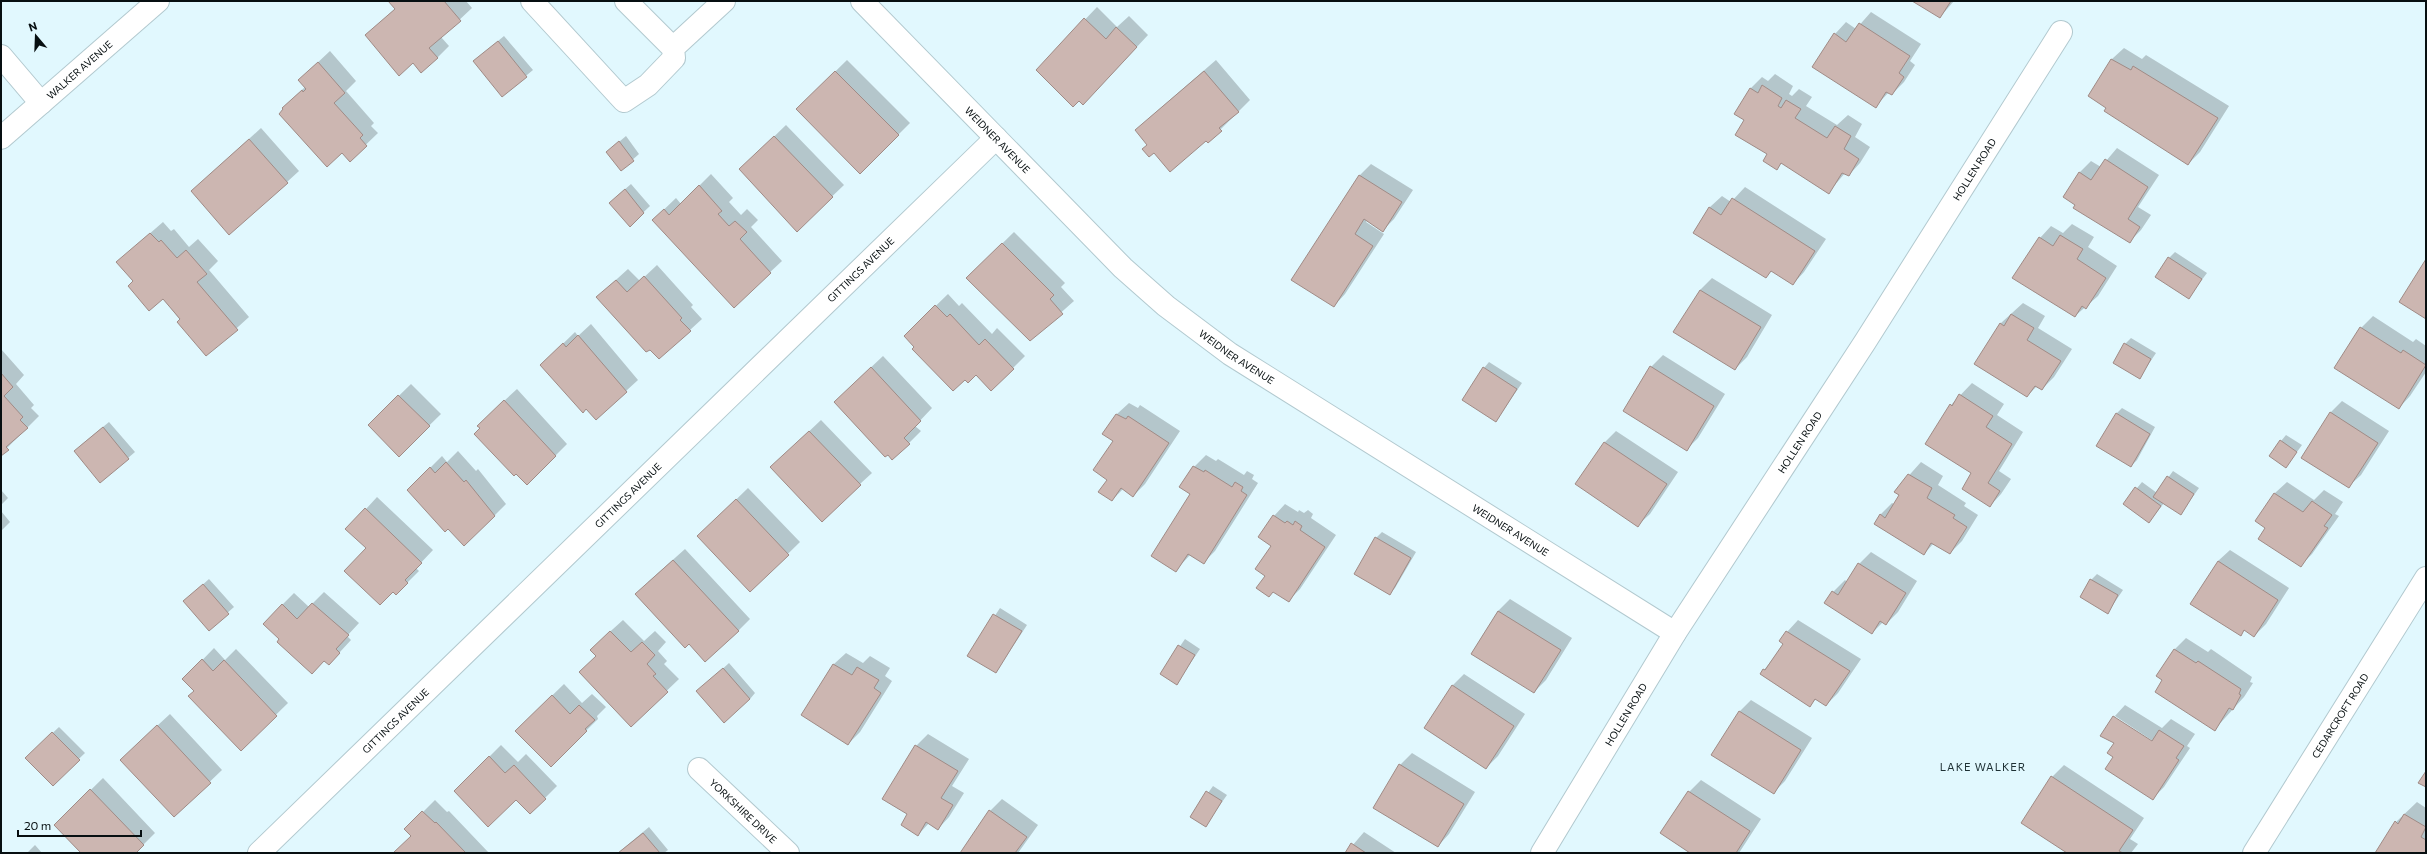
<svg xmlns="http://www.w3.org/2000/svg" width="2427" height="854" viewBox="0 0 2427 854" font-family="Commissioner,sans-serif">
  <rect width="100%" height="100%" fill="#e1f8fe"/>
  <path fill="#0003" fill-rule="evenodd" d="M389,1H466L472,8L441,37L449,46L437,58L413,62L366,35L396,8Z
    M1914,1H1954L1940,17Z
    M1097,7L1117,27L1129,16L1148,35L1095,92L1037,70Z
    M1871,12L1921,44L1910,61L1915,65L1904,82L1892,94L1889,92L1875,107L1835,34L1846,22L1856,29Z
    M504,36L533,70L503,95L474,61Z
    M2124,48L2142,59L2146,55L2229,106L2200,152L2188,164L2090,95L2112,59Z
    M330,51L356,81L346,91L374,123L371,126L378,133L350,160L342,152L283,108L305,87L299,80Z
    M847,60L910,123L860,173L797,109Z
    M1216,60L1250,100L1208,142L1206,139L1148,144V119Z
    M1775,74L1793,86L1789,94L1792,96L1799,89L1812,97L1806,106L1837,125L1848,115L1862,124L1855,137L1870,147L1860,163L1849,175L1845,173L1829,192L1782,163L1777,168L1746,120L1750,89L1762,77L1768,81Z
    M786,125L844,185L797,230L752,158Z
    M261,128L299,171L287,182L192,191Z
    M626,136L639,154L621,170L607,152Z
    M2117,148L2159,175L2138,207L2151,215L2141,230L2129,242L2077,205L2079,173L2091,161L2101,167Z
    M1371,164L1413,190L1394,219L1383,230L1367,220L1366,222L1384,234L1345,294L1334,306L1360,175Z
    M711,174L733,198L729,202L741,215L747,209L758,220L751,227L782,261L734,306L653,220L676,198L681,204Z
    M631,184L650,206L630,225L616,197Z
    M1745,187L1826,239L1804,272L1793,284L1772,270L1766,277L1694,232L1710,207L1722,196L1731,202Z
    M163,222L171,231L174,229L189,247L198,239L218,261L209,270L249,317L207,355L163,298L117,262Z
    M2072,224L2094,237L2088,247L2117,266L2098,296L2075,316L2040,238L2051,226L2063,233Z
    M1014,232L1065,283L1061,287L1074,301L1030,340L967,278Z
    M2175,252L2207,273L2189,297L2169,258Z
    M657,265L693,305L691,307L702,319L690,330L597,297L628,269L640,281Z
    M1712,278L1772,315L1747,357L1735,369L1675,332L1700,290Z
    M948,294L959,306L962,303L992,334L997,328L1025,356L991,390L976,374L964,379L916,347L917,324Z
    M2023,303L2045,316L2038,328L2072,349L2054,377L2042,389L2037,386L2027,396L1975,364L2001,323Z
    M2373,316L2413,342L2416,339L2426,346V372L2410,396L2399,408L2361,328Z
    M591,324L638,380L626,391L586,408L541,365L575,332L578,336Z
    M2131,338L2156,353L2140,377L2125,344Z
    M1,349L24,375L16,384L34,405L31,408L39,416L1,454Z
    M1663,355L1725,394L1698,438L1686,450L1651,367Z
    M883,356L932,408L915,426L921,431L909,443L847,390Z
    M1489,362L1522,383L1496,421L1484,368Z
    M1972,383L2004,404L1997,415L2023,432L1999,471L2011,479L2001,494L1990,506L1973,473L1951,405Z
    M411,384L441,414L399,455L369,425Z
    M517,389L567,444L555,456L481,428L490,414Z
    M2342,401L2389,431L2361,475L2349,486L2330,413Z
    M1129,403L1138,408L1140,405L1180,431L1145,484L1133,496L1123,489L1112,500L1109,480L1114,441L1104,433L1117,414Z
    M2122,408L2155,427L2137,460L2131,466L2116,414Z
    M821,420L872,473L860,484L783,456Z
    M109,422L135,452L100,482L81,445Z
    M1616,431L1678,472L1650,514L1638,525L1577,484L1605,442Z
    M2286,435L2302,445L2286,467L2281,441Z
    M458,451L476,471L478,469L506,504L494,516L448,528L408,490L442,456L447,462Z
    M1206,455L1216,461L1218,459L1244,475L1247,471L1254,475L1252,479L1258,483L1215,551L1203,563L1190,555L1176,570L1191,494L1194,467Z
    M1921,462L1943,476L1938,485L1966,503L1964,506L1978,515L1962,541L1950,553L1934,543L1924,554L1880,515L1892,503L1894,504L1900,495L1895,491Z
    M2173,471L2199,488L2181,513L2164,503L2149,522L2124,504L2142,482L2157,493Z
    M2287,482L2314,500L2324,490L2343,502L2335,514L2339,516L2312,554L2300,566L2266,527L2256,521L2275,493Z
    M748,488L800,542L750,591L710,525Z
    M1,490L8,498L1,505Z
    M377,497L433,550L416,568L419,571L396,594L367,548L366,509Z
    M1285,504L1298,512L1299,510L1304,513L1308,510L1313,514L1311,518L1336,535L1300,589L1289,600L1274,591L1269,596L1266,576L1272,545L1274,516Z
    M1,511L10,522L1,531Z
    M1382,532L1416,552L1395,588L1389,594L1376,538Z
    M685,549L750,619L738,631L689,643L648,582Z
    M2230,550L2289,588L2266,624L2254,636L2245,630L2240,635L2218,561Z
    M1871,552L1917,581L1898,612L1886,624L1883,622L1872,633L1833,592L1845,580L1847,582L1859,564Z
    M2097,574L2123,590L2108,612L2091,580Z
    M209,579L234,607L209,629L190,596Z
    M324,592L359,623L347,636L351,640L329,664L282,605L294,593L309,607Z
    M1510,599L1572,638L1546,680L1534,692L1472,653L1498,611Z
    M1000,608L1027,625L996,672L969,655Z
    M623,620L644,641L655,631L666,642L658,651L667,661L664,664L679,679L631,725L597,656L603,638Z
    M1798,620L1861,659L1838,693L1826,705L1816,699L1810,705L1761,674L1785,643L1787,632Z
    M2186,638L2208,652L2211,649L2252,677L2250,682L2253,683L2244,697L2215,729L2157,676L2175,649Z
    M1185,639L1200,649L1177,683L1161,674Z
    M214,648L225,660L236,649L288,703L241,749L184,679Z
    M846,653L863,663L870,656L890,668L885,676L892,681L860,732L848,744L803,715L834,664Z
    M729,663L755,693L750,699L704,686Z
    M1464,674L1525,714L1498,756L1486,768L1425,728L1453,685Z
    M564,684L582,703L592,694L606,707L597,716L598,719L551,765L528,719Z
    M1751,700L1812,738L1785,781L1774,792L1739,712Z
    M2125,705L2162,728L2171,719L2195,734L2187,746L2190,748L2164,787L2153,798L2114,757V717ZM2115,716L2156,743L2155,744L2115,718Z
    M170,714L222,770L174,816L133,748Z
    M59,727L85,753L53,784L26,758Z
    M928,734L969,759L952,786L964,793L949,817L938,829L929,823L918,835L908,814L916,746Z
    M501,745L518,762L526,754L557,786L530,813L516,798L455,791Z
    M1412,753L1475,792L1449,834L1438,846L1400,765Z
    M2064,765L2144,818L2130,839L2138,844L2131,853H2069L2052,777Z
    M103,778L155,833L135,853H82L55,825Z
    M1701,780L1761,819L1739,853H1692L1689,792Z
    M1213,786L1227,795L1205,826L1191,817Z
    M1002,799L1038,825L1018,853H961L990,811Z
    M435,800L447,812L449,811L489,853H395L413,836L406,829Z
    M2417,802L2426,808V853H2376L2396,822Z
    M649,827L668,850L664,853H618Z
    M1364,832L1396,853H1346Z
    M35,845L42,853H27Z"/>
  <path fill="#ccb6b1" stroke="#a08b86" d="M388,1H444L461,21L429,48L438,58L421,73L413,63L399,76L365,35L395,9Z
    M1912,1H1951L1940,18Z
    M1084,18L1106,39L1116,27L1137,47L1083,105L1079,101L1073,107L1036,70Z
    M1859,23L1910,56L1899,73L1904,77L1892,95L1886,92L1876,108L1812,67L1834,33L1846,42Z
    M498,41L527,77L502,97L473,61Z
    M2111,59L2131,70L2133,66L2218,118L2188,165L2104,111L2106,108L2088,96Z
    M318,62L345,93L334,103L363,135L360,138L367,146L350,162L342,153L327,167L279,114L283,109L282,108L302,90L303,92L306,89L298,80Z
    M835,71L899,135L860,174L796,109Z
    M1204,71L1239,112L1219,128L1222,131L1208,143L1206,141L1170,172L1154,153L1149,157L1142,149L1147,145L1135,130Z
    M1762,85L1782,98L1778,106L1781,108L1786,100L1801,109L1795,118L1827,138L1835,126L1851,136L1844,149L1859,159L1849,176L1842,173L1829,194L1781,163L1777,170L1763,161L1767,154L1735,135L1744,120L1734,114L1750,88L1758,93Z
    M774,136L833,197L797,232L739,169Z
    M249,139L288,183L229,235L191,191Z
    M619,141L634,161L621,171L606,152Z
    M2105,159L2148,187L2128,219L2140,227L2130,243L2073,208L2075,205L2063,197L2079,172L2091,180Z
    M1359,175L1402,202L1383,232L1364,219L1355,234L1373,246L1334,307L1291,280Z
    M699,185L722,211L718,214L729,226L735,221L747,232L740,239L771,273L734,308L652,220L664,209L669,215Z
    M625,189L644,213L630,227L609,203Z
    M1732,198L1815,251L1793,285L1771,271L1766,278L1693,233L1709,207L1721,215Z
    M150,233L159,242L161,240L177,258L186,250L207,274L197,282L238,330L206,356L177,322L180,319L163,299L149,311L128,286L133,281L116,262Z
    M2060,235L2083,249L2077,259L2106,278L2086,309L2082,306L2075,317L2012,278L2039,237L2053,246Z
    M1002,243L1054,295L1050,299L1063,314L1030,341L966,278Z
    M2168,257L2202,279L2189,299L2155,277Z
    M2426,259V319L2399,302Z
    M644,276L682,318L680,320L691,331L659,359L650,350L646,352L596,297L616,280L627,292Z
    M1700,290L1761,327L1735,370L1673,332Z
    M935,305L947,317L950,314L979,345L985,339L1014,369L991,391L976,375L968,383L965,380L953,391L912,349L914,347L904,336Z
    M2011,314L2034,328L2027,340L2061,361L2042,390L2035,386L2027,397L1974,364L2000,323L2004,326Z
    M2360,327L2401,353L2403,350L2426,365L2399,409L2334,368Z
    M578,335L627,392L596,420L586,409L583,413L540,365L563,343L566,347Z
    M2124,343L2151,359L2140,379L2113,363Z
    M1650,366L1714,406L1687,451L1623,411Z
    M871,367L921,421L904,438L910,444L892,460L888,455L885,457L834,402Z
    M1483,367L1517,389L1496,422L1462,400Z
    M1,373L13,387L4,396L23,417L20,420L28,428L6,447L9,450L1,456Z
    M1959,394L1993,416L1986,427L2012,444L1988,483L2000,491L1990,507L1962,489L1971,473L1925,444L1950,404L1952,406Z
    M398,395L430,426L399,457L368,425Z
    M504,400L556,456L527,485L516,474L514,476L474,434L480,428L477,426Z
    M2330,412L2378,443L2349,488L2301,458Z
    M2116,413L2150,434L2131,467L2096,446Z
    M1116,414L1126,419L1128,416L1169,443L1133,497L1121,488L1112,501L1098,492L1107,480L1093,470L1113,441L1102,434Z
    M103,427L129,459L100,483L74,451Z
    M809,431L861,485L822,522L770,467Z
    M2280,440L2297,452L2286,468L2269,456Z
    M1604,442L1667,484L1638,527L1575,484Z
    M446,462L464,482L466,480L495,516L464,546L448,529L445,532L407,490L430,467L435,473Z
    M1193,466L1204,472L1205,470L1232,487L1235,482L1243,487L1241,491L1247,495L1204,564L1188,554L1176,572L1151,556L1190,494L1179,487Z
    M1908,474L1932,488L1927,498L1955,515L1953,518L1967,527L1950,554L1931,543L1924,555L1874,524L1880,514L1885,518L1899,495L1894,492Z
    M2167,476L2194,494L2181,515L2153,497Z
    M2135,487L2161,506L2149,523L2123,504Z
    M2274,493L2303,512L2312,501L2332,515L2324,526L2328,528L2301,567L2258,539L2265,528L2255,521Z
    M736,499L789,555L750,592L697,536Z
    M365,508L422,563L405,580L408,583L396,595L393,592L380,605L344,571L366,548L345,529Z
    M1273,515L1285,523L1287,521L1293,525L1295,521L1302,526L1300,530L1325,547L1289,602L1273,592L1269,597L1256,588L1265,576L1255,569L1271,546L1258,537Z
    M1375,537L1411,558L1390,595L1354,574Z
    M673,560L739,631L705,662L689,644L685,648L635,594Z
    M2218,561L2278,600L2254,637L2244,630L2241,636L2190,604Z
    M1858,563L1906,593L1886,625L1880,621L1872,634L1824,603L1832,591L1838,595Z
    M2090,579L2118,595L2108,614L2080,597Z
    M203,584L229,614L209,631L183,601Z
    M312,603L349,635L336,649L340,653L329,665L324,661L312,674L277,642L279,639L263,624L282,604L297,619Z
    M1498,611L1561,650L1534,693L1471,654Z
    M993,614L1022,631L996,673L967,656Z
    M610,631L631,652L642,642L655,655L647,664L656,674L653,676L668,692L631,727L579,672L596,656L590,650Z
    M1786,631L1850,671L1826,706L1815,699L1810,707L1760,674L1763,669L1765,670L1783,644L1779,641Z
    M1178,645L1195,655L1177,685L1160,674Z
    M2174,649L2196,663L2198,661L2241,689L2239,694L2241,695L2233,710L2229,708L2215,731L2155,692L2162,680L2156,676Z
    M202,659L213,671L224,660L277,716L241,751L188,696L194,691L182,679Z
    M833,664L852,675L857,667L879,680L874,688L881,693L848,745L801,715Z
    M723,668L750,699L724,723L696,691Z
    M1452,685L1514,726L1486,769L1424,728Z
    M552,695L570,714L579,705L595,720L585,729L587,731L551,767L515,731Z
    M1739,711L1801,750L1774,794L1711,755Z
    M2113,716L2152,741L2159,730L2184,746L2176,758L2179,760L2153,800L2105,769L2113,757L2107,753L2114,743L2100,736Z
    M157,725L211,783L174,817L120,760Z
    M52,732L80,760L53,786L25,758Z
    M915,745L958,771L941,798L953,805L938,830L926,822L918,836L901,825L907,814L882,799Z
    M489,756L505,773L514,765L546,799L530,814L516,800L488,827L454,791Z
    M1399,764L1464,804L1438,847L1373,808Z
    M2426,771V787L2418,783Z
    M2051,776L2133,830L2119,851L2123,853H2067L2021,823Z
    M90,789L144,845L136,853H81L54,825Z
    M1206,791L1222,801L1206,827L1190,817Z
    M1688,791L1750,831L1736,853H1690L1660,833Z
    M989,810L1027,837L1015,853H960Z
    M422,811L435,823L436,822L466,853H393L411,836L404,829Z
    M2404,814L2426,827L2421,837L2426,840V853H2375L2395,821L2398,824Z
    M643,833L660,853H618Z
    M1351,843L1366,853H1345Z"/>
  <g fill="none" stroke-linecap="round" stroke-linejoin="round">
    <g stroke="#b2c9cf" stroke-width="24">
      <path id="lane" d="M532,1L624,101L648,85L674,58L673,48L626,1
        M673,48L724,1"/>
    </g>
    <g stroke="#b2c9cf" stroke-width="24">
      <g id="street">
        <path id="s1" d="M862,1L1123,268L1166,306L1230,354L1675,633"/>
        <path d="M1,56L41,103"/>
        <path id="s2" d="M699,769L788,853"/>
        <path id="s3" d="M259,853L996,138"/>
        <path id="s4" d="M1542,853L1675,633L1865,342L2061,32"/>
        <path id="s5" d="M2254,853L2426,578"/>
      </g>
    </g>
    <g stroke="#b2c9cf" stroke-width="24">
      <g id="secondary">
        <path id="s6" d="M1,138L158,1"/>
      </g>
    </g>
    <use href="#lane" stroke="#fff" stroke-width="22"/>
    <use href="#street" stroke="#fff" stroke-width="22"/>
    <use href="#secondary" stroke="#fff" stroke-width="22"/>
  </g>
  <g text-anchor="middle" dominant-baseline="central" stroke-width="3" stroke-linejoin="round" paint-order="stroke">
    <g font-size="10" fill="#070f11" stroke="#e1f8fe">
      <text stroke="none"><textPath href="#s6" startOffset="104">WALKER AVENUE</textPath></text>
      <text stroke="none"><textPath href="#s1" startOffset="194">WEIDNER AVENUE</textPath></text>
      <text stroke="none"><textPath href="#s4" startOffset="809">HOLLEN ROAD</textPath></text>
      <text stroke="none"><textPath href="#s3" startOffset="838">GITTINGS AVENUE</textPath></text>
      <text stroke="none"><textPath href="#s1" startOffset="518">WEIDNER AVENUE</textPath></text>
      <text stroke="none"><textPath href="#s4" startOffset="485">HOLLEN ROAD</textPath></text>
      <text stroke="none"><textPath href="#s3" startOffset="514">GITTINGS AVENUE</textPath></text>
      <text stroke="none"><textPath href="#s1" startOffset="842">WEIDNER AVENUE</textPath></text>
      <text stroke="none"><textPath href="#s4" startOffset="162">HOLLEN ROAD</textPath></text>
      <text stroke="none"><textPath href="#s5" startOffset="162">CEDARCROFT ROAD</textPath></text>
      <text stroke="none"><textPath href="#s3" startOffset="190">GITTINGS AVENUE</textPath></text>
      <text stroke="none"><textPath href="#s2" startOffset="61">YORKSHIRE DRIVE</textPath></text>
    </g>
    <g font-size="11" letter-spacing="1" fill="#1d3034" stroke="#e1f8fe">
      <text x="1983" y="766">LAKE WALKER</text>
    </g>
  </g>
  <rect width="2427" height="854" fill="none" stroke="#070f11" stroke-width="4"/>
  <g transform="translate(36 36) rotate(341)" stroke="#e1f8fe" stroke-width="3" paint-order="stroke">
  <path d="M0-3L7 15L0 10L-7 15Z" fill="#070f11"/>
  <text y="-6" font-size="11" font-weight="bold" text-anchor="middle" fill="#070f11">N</text>
  </g>
  <path d="M18 830v6h123v-6" fill="none" stroke="#070f11" stroke-width="2"/>
  <text x="24" y="830" font-size="12" fill="#070f11" stroke="#e1f8fe" stroke-width="3" paint-order="stroke">20 m</text>
</svg>
